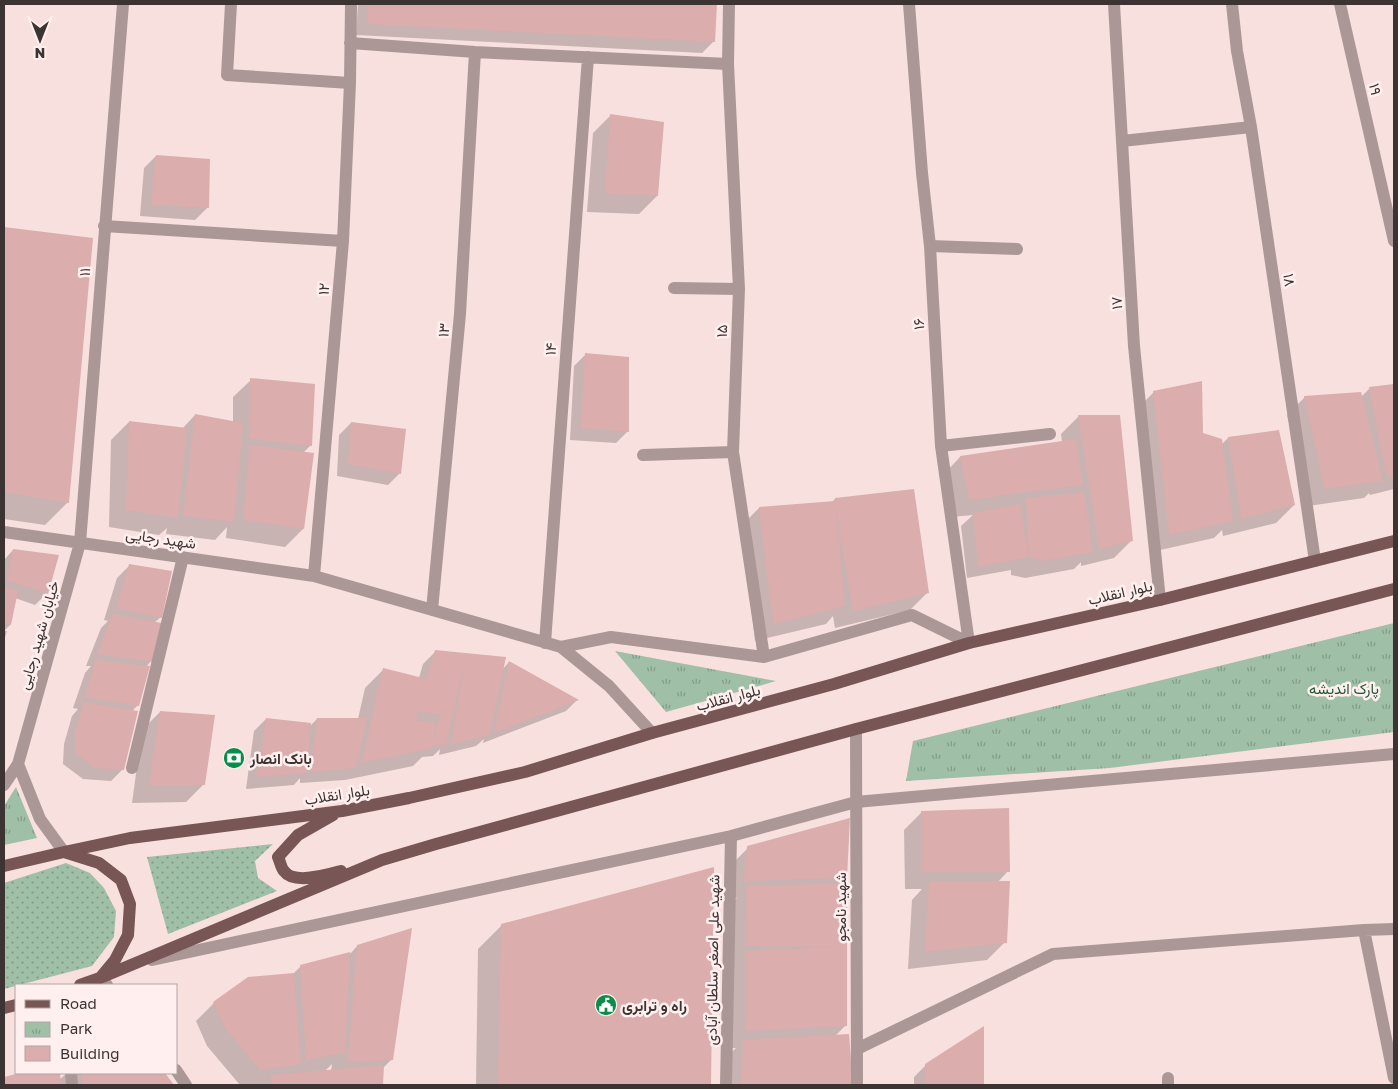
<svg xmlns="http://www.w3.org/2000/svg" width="1398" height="1089" viewBox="0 0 1398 1089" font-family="'Golos Text',Vazirmatn,sans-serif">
  <defs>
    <pattern id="grass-dots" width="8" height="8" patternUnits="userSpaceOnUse" patternTransform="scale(1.25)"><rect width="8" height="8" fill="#9fbfa7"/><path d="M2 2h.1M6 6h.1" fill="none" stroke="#839c89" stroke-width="1.8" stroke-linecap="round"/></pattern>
    <pattern id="park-tufts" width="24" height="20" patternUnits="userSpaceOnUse" patternTransform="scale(1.25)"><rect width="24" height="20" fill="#9fbfa7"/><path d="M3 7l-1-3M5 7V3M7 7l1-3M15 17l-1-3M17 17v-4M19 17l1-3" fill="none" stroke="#839c89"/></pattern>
  </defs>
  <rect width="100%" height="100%" fill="#f8e0df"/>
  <path fill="url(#grass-dots)" d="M273,844L255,861L258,878L277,891L168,934L147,857Z
    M66,863L90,873L104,888L116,911L114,937L92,966L4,989V883Z"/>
  <path fill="url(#park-tufts)" d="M1394,623V732L1110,768L906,781L913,741Z
    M615,651L776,681L666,712Z
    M16,787L37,838L4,845V806Z"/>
  <path fill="#0003" fill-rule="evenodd" d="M358,4H716L714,41L702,53L356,35Z
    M611,115L657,196L639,214L587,212L593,133Z
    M156,156L207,208L195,220L140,216L144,168Z
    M4,228L91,239L68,502L45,525L4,519Z
    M586,354L628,431L616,443L570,440L574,366Z
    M251,380L311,445L303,453V529L285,547L226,538L227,527L215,540L166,534L167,528L159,535L109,527L111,440L129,422L182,429L195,415L233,422V397Z
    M1394,385V489L1370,495L1369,493L1364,498L1308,506L1287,415L1305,397H1361L1369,389Z
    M1154,392L1202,434L1222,444L1228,438L1294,505L1276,523L1223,536L1222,530L1214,538L1151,552L1136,410Z
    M1079,416L1132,540L1114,558L1081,566V562L1074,569L1025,578L1011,575V570L967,578L961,526L973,515L951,517L943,475L960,457L1062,442L1061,434Z
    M351,423L400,473L388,485L337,476L339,435Z
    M835,499L928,592L910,610L835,628L833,616L826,624L755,641L741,526L759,508L831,503Z
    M13,550L47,593L35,605L15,598L10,625L4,631H7L4,641V560Z
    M129,566L161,617L154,623L151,661L146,667L138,705L132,711L123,769L111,781L83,779L63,764L64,744L72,716L78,709L73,708L85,673L91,666H86L101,628L108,621L104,620L117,578Z
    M435,652L502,670L509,662L577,700L566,711L483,743L484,739L476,746L439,755L440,749L433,756L422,757L413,766L345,780L300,783V778L294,785L246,789L254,731L266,719L310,726L317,719H358L365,688L383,670L419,678L423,664Z
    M160,712L204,784L186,802L132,803L142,730Z
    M922,812L1008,871L998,882L1005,942L987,960L908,969L912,900L922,889H905L904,830Z
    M748,848L846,878L839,884L846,1025L835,1036L851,1085H724L725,1059L736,1048H729V906L737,898L727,899L730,866Z
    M713,869L710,1085H476L478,949L502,925Z
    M357,946L392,1059L382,1069V1085H240L207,1046L196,1021L214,1003L248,978L293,974L301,966L351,953ZM332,1064L331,1071H325Z
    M983,1028V1085H914V1077L926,1065Z
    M24,1073H59V1080L67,1073H163L173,1085H4V1078Z"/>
  <path fill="#dbadac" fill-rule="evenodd" d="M368,4H717L715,42L367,24Z
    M610,114L664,122L658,196L605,194Z
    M156,155L210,159L209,208L151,205Z
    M4,227L93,238L69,503L4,492Z
    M585,353L629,357V432L581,428Z
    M250,378L315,384L312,446L250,439Z
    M1202,381L1203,433L1222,439L1233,521L1169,535L1153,391Z
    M1394,384V476L1387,478L1369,387Z
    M1361,392L1383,481L1325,489L1304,396Z
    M195,414L243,423L234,522L183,516Z
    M1078,415H1120L1133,541L1099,549Z
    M129,421L187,428L178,518L126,510Z
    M351,422L406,429L401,474L348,464Z
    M1279,430L1295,505L1241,519L1228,437Z
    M1076,439L1083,485L969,500L960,456Z
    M250,445L314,453L304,529L243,520Z
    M914,489L929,593L853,611L836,507L845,606L773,624L759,507L835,501V498Z
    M1084,492L1093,552L1043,561L1029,557L1026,498Z
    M1020,504L1029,557L978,567L973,513Z
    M13,549L59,555L48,594L7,580Z
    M129,564L172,571L162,618L116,608Z
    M4,586L18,591L11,625L4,623Z
    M113,614L162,623L153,662L97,654Z
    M435,650L506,657L490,735L451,744L464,666L446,745H432V748L362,763L383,668L427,679ZM418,712L440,714L433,741L436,723L416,720Z
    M96,660L150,666L139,706L84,697Z
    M509,661L579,700L494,733Z
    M84,702L138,711L124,770L95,768L75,752V731Z
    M160,711L215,715L205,785L149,786Z
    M266,718L311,723L307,773L257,777Z
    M317,718H367L356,768L311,772Z
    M1009,808L1010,872H922L921,811Z
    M850,818L847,878L744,881L747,846Z
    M714,867L711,1085H498L501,924Z
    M929,881H1010L1007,943L925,952Z
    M847,883V1026L746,1031L745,951L837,947L745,946L747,886Z
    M412,928L393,1060L348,1062L357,945Z
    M350,952L345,1053L306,1060L300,965Z
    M294,973L301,1064L260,1070L225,1028L213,1002L248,977Z
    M984,1026V1085H925V1064Z
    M849,1034L853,1085H741L743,1040Z
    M384,1065L383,1085H272L270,1075Z
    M20,1073H60L61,1085H4V1077Z
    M80,1073H165L174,1085H83Z"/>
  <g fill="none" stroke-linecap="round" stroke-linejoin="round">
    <path stroke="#ac9797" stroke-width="12" d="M231,4L227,75L350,83
      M729,4L728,64L739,289L733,452L764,657
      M909,4L922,173L930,246L941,446L969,643
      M1114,4L1134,346L1160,600
      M1232,4L1237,51L1251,127L1315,561
      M1340,4L1394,241
      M350,43L475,52L728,64
      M1122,141L1251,127
      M104,226L343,241
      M930,246L1017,249
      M674,288L739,289
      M941,446L1050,434
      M643,455L733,452
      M4,532L314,576L561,647
      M314,576L343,241L350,83L351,4
      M432,610L460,314L475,52
      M545,643L588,57
      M856,729L857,1085
      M652,733L609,686L561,647L611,637L764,657L912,615L969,643
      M18,764L40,819L64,852
      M132,768L183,557
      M4,785L18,764L80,543L123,4
      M1364,930L1394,929
      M152,960L731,836L856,802L1394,754
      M100,978L107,985
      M857,1049L1053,954L1364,930L1394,1078
      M176,1070L186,1085
      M71,1073L72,1085
      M726,1085L731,836
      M1168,1085V1078"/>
    <path stroke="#785656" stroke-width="12" d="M333,815L298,835L278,857C280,861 281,868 284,871C294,885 327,875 341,871
      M64,852L130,838L342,811L409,798L525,772L652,733L834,684L969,643L1160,600L1394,541
      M4,866L64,852L99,863L121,880L130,904L128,935L115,960L100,978L80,985
      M100,978L382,860L436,844L856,729L1394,589
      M4,1008L16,1005"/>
  </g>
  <defs>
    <g id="bank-disc" transform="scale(1.125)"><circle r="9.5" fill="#0a8d4a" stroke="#fff0ef"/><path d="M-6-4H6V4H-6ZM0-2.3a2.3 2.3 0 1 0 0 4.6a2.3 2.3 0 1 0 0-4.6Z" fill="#fff"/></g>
    <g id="civic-disc" transform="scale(1.125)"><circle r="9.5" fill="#0a8d4a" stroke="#fff0ef"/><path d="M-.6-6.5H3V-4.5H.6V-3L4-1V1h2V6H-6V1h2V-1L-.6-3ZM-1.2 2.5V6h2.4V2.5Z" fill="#fff"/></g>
  </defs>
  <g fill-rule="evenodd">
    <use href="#bank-disc" x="234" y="758"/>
    <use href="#civic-disc" x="606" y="1005"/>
  </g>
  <g text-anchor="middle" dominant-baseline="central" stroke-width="5" stroke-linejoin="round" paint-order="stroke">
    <g font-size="15" fill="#3c3333" stroke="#fff0ef">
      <text transform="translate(1376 89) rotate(77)">۱۹</text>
      <text transform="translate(84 272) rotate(-86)">۱۱</text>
      <text transform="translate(1290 280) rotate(82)">۱۸</text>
      <text transform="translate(323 289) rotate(-85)">۱۲</text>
      <text transform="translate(1116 303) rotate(-93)">۱۷</text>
      <text transform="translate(918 324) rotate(-93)">۱۶</text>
      <text transform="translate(443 330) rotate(-84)">۱۳</text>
      <text transform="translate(721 331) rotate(-88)">۱۵</text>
      <text transform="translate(550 349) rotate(-86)">۱۴</text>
      <text transform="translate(161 538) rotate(8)">شهید رجایی</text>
      <text transform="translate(1120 592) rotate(-13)">بلوار انقلاب</text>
      <text transform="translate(38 635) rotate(-74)">خیابان شهید رجایی</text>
      <text transform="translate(728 697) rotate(-15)">بلوار انقلاب</text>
      <text transform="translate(337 794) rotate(-9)">بلوار انقلاب</text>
      <text transform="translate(840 907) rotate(-90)">شهید نامجو</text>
      <text transform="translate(712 960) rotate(-89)">شهید علی اصغر سلطان آبادی</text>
    </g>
    <g font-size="15" fill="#215935" stroke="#fff0ef">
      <text x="1344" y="688">پارک اندیشه</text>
    </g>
    <g font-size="15" font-weight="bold" fill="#3c3333" stroke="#fff0ef" text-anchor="start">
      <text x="250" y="758">بانک انصار</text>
      <text x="622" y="1005">راه و ترابری</text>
    </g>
  </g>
  <rect width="1398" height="1089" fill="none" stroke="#3c3333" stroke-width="10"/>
  <rect x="15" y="984" width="162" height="90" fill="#fff0ef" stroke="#b1a4a4"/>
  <rect x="25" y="1000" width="25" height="8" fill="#785656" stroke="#b1a4a4"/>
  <text x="60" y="1009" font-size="15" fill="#3c3333">Road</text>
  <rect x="25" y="1022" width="25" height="15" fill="url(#park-tufts)" stroke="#b1a4a4"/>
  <text x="60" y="1034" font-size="15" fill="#3c3333">Park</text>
  <rect x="25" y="1046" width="25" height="15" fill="#dbadac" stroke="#b1a4a4"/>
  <text x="60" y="1059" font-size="15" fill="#3c3333">Building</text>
  <g transform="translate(40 40) rotate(180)" stroke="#fff0ef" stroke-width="4" paint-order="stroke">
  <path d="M0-4L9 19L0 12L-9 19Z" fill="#3c3333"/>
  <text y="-8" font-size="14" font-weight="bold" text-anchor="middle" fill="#3c3333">N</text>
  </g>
</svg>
